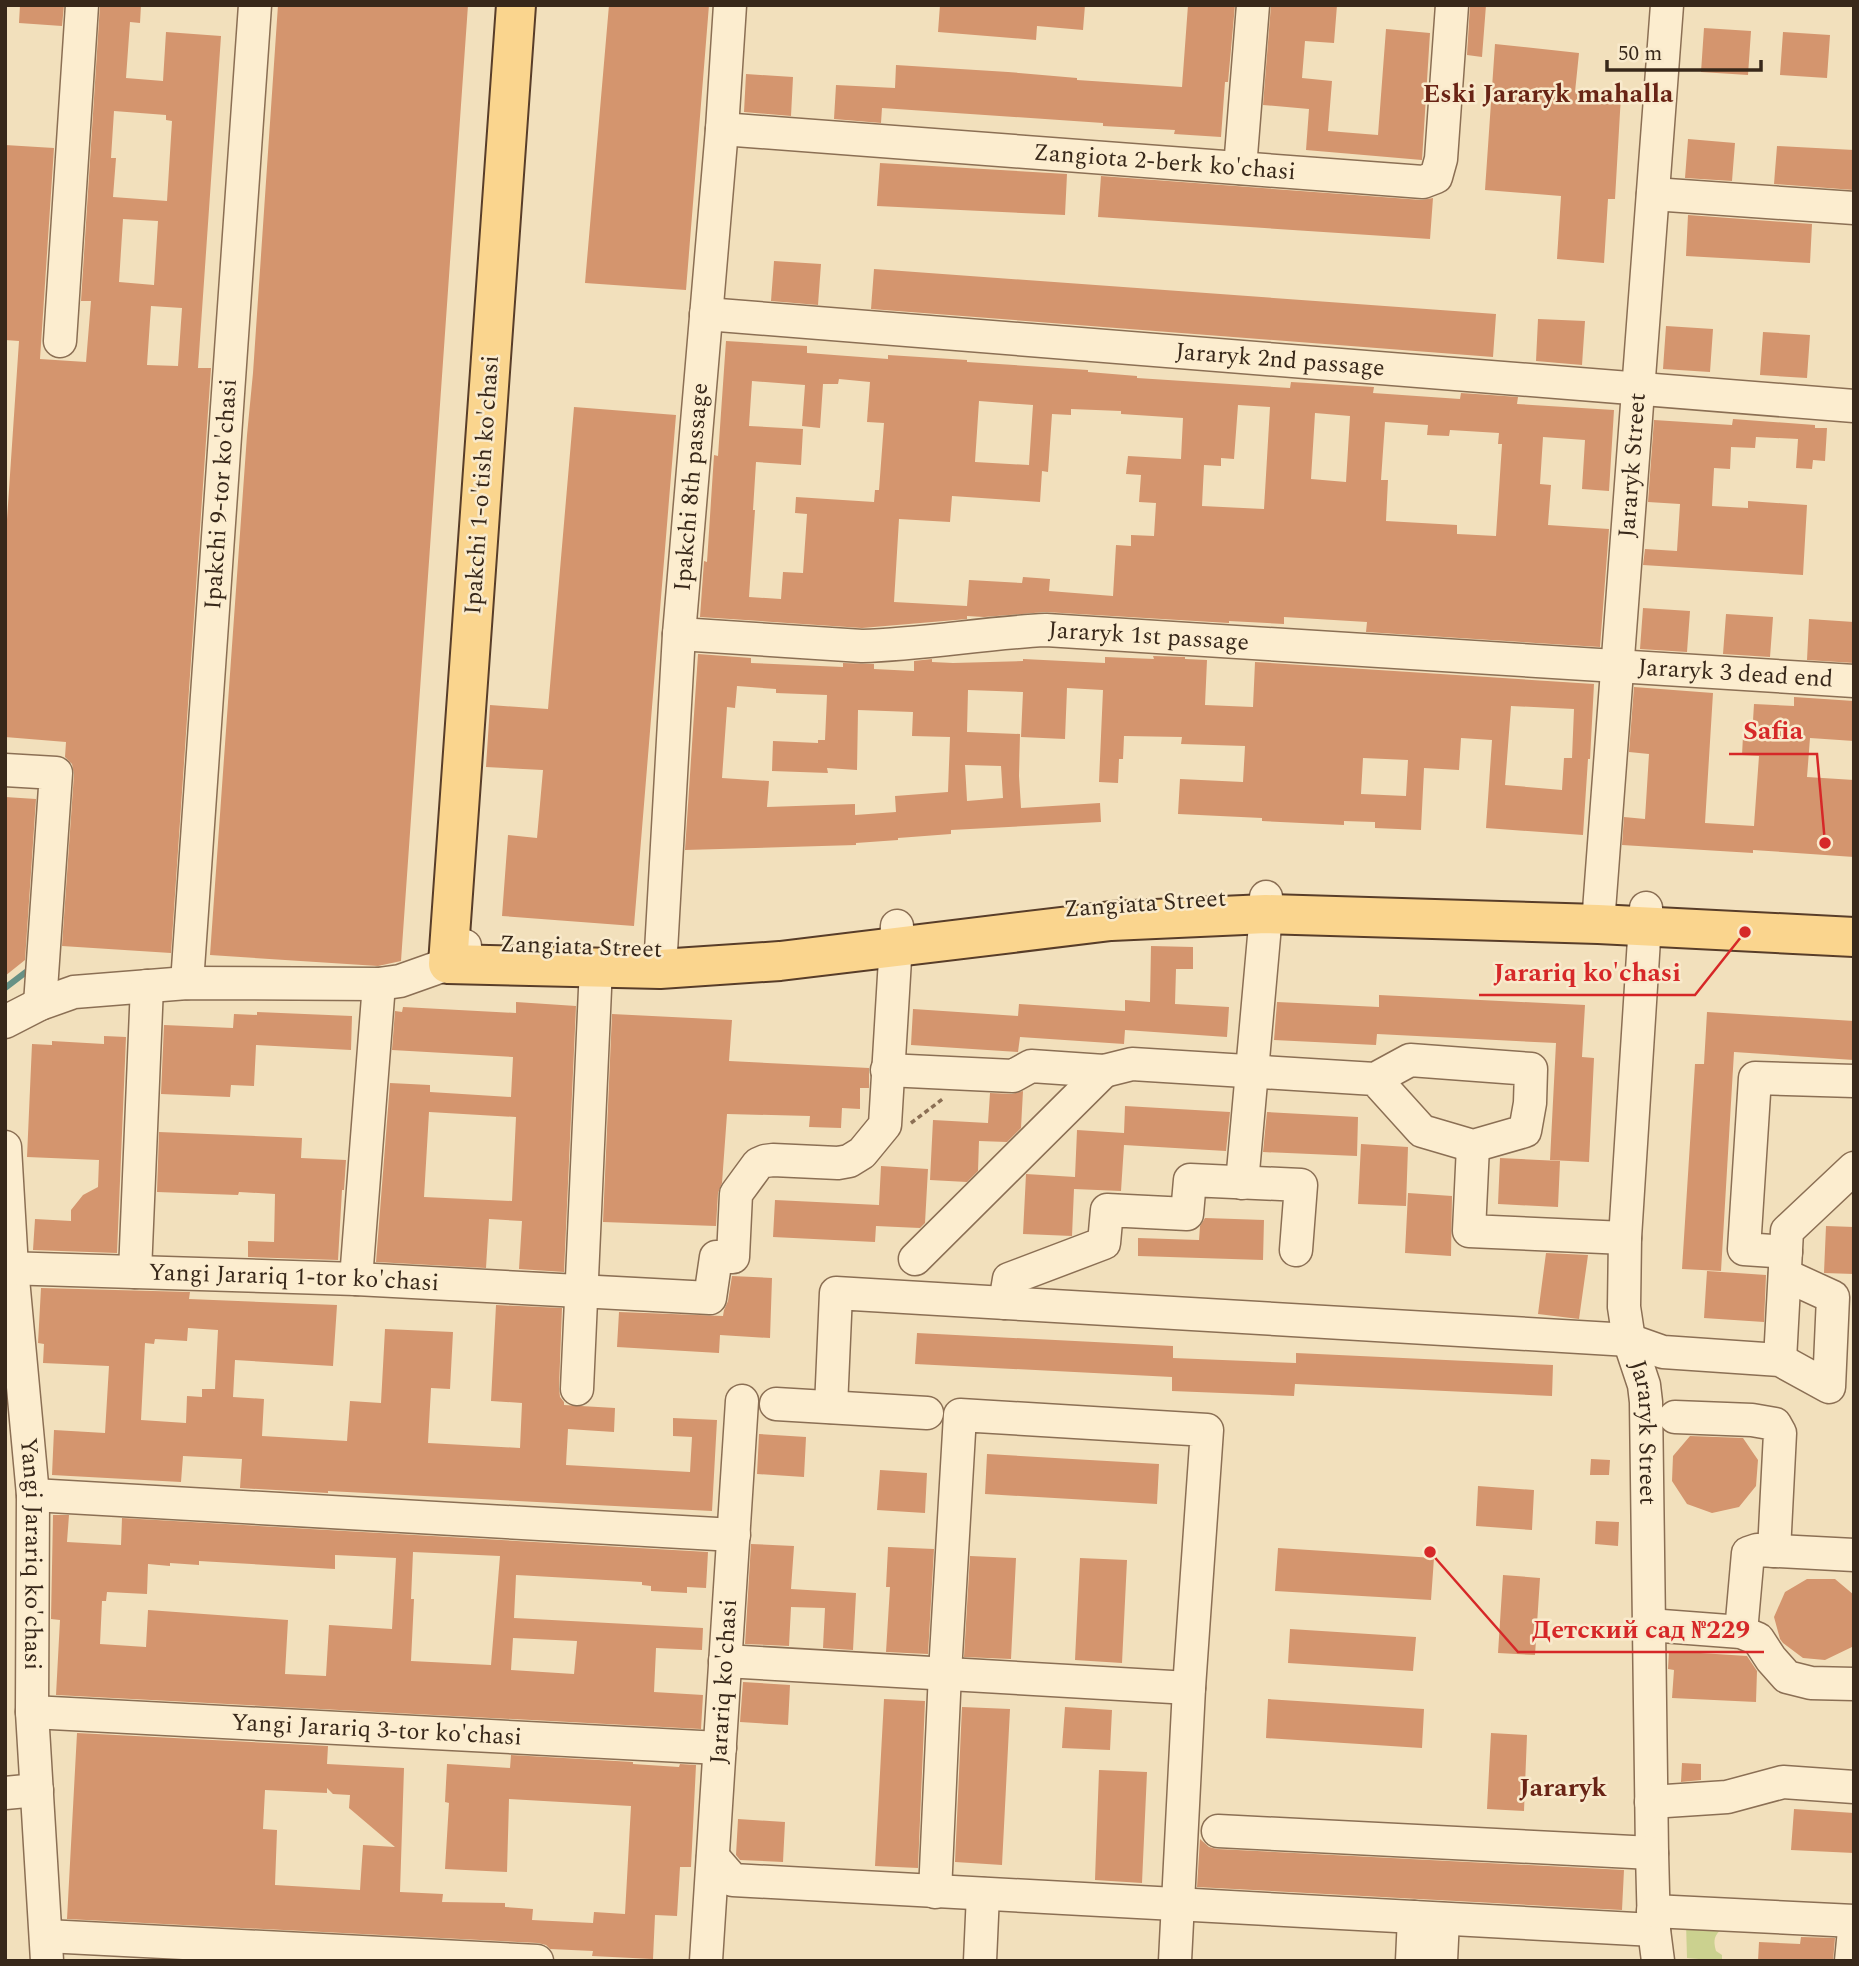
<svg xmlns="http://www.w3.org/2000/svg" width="1859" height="1966" viewBox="0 0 1859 1966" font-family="Spectral,serif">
  <rect width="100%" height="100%" fill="#f2e0bc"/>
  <path fill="#cbd18f" d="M1686,1923L1723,1928C1714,1935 1713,1940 1716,1951L1722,1955V1961L1687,1958Z"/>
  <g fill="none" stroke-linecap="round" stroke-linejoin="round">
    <path stroke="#679185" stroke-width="6" d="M5,988L26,972"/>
  </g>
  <path fill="#d4956e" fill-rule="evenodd" d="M20,5H64L62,26L19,23Z
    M100,5H141L140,23L130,22L126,78L163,81L166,32L221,36L198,368H211L171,953L62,946L74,774L72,764L65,757L66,742L5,737V549L19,341L5,340V145L54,148L40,359L86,362L91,301H81ZM114,111L166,115V120L172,121L167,201L113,197L116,158H111ZM123,219L158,221L154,285L119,282ZM151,306L182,308L178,366L147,365Z
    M278,5H468L401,961L378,966L210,955L247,435L253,373Z
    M609,5H709L686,290L585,283Z
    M940,5H1085L1083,30L1037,26L1036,40L938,32Z
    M1188,5H1235L1228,82H1225L1221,137L1174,134L1175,130L1103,126V123L882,108L881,123L834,119L836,85L895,88L896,65L1008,72L1077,78V80L1182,87Z
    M1271,5H1337L1334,43L1305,41L1302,78L1332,81L1328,131L1378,135L1386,29L1430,33L1422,160L1306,150L1309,109L1263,105Z
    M1470,5H1486L1482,57L1467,55Z
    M1704,28L1751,31L1748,75L1701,72Z
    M1783,32L1830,35L1827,78L1780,75Z
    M1495,44L1579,53L1575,92L1621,95L1615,199H1608L1604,263L1557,259L1561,196L1485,190Z
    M746,74L793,77L791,116L744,112Z
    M1688,139L1735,143L1732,181L1685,178Z
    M1777,146L1854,150V190L1774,184Z
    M880,163L1067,174L1065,215L877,206Z
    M1101,176L1422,200L1433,198L1430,239L1098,217Z
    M1688,215L1812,224L1810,263L1686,256Z
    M774,261L821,264L818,305L771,301Z
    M874,269L1496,314L1493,357L871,309Z
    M1538,319L1585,321L1582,365L1536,361Z
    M1666,326L1713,329L1710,372L1663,369Z
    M1763,332L1810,335L1807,378L1760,375Z
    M726,341L807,346V353L888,359V355L967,360V362L1088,370V372L1137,376V378L1290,388L1291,382L1374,387L1373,393L1460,399L1461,393L1490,395L1518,397L1517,404L1614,410L1609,491L1582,489L1585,440L1543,437L1540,484L1551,485L1548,525L1609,529L1600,647L1366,632L1367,622L1284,617V624L1229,621V623L1045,612L984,617L967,616V619L862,628L700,617L704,561L707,562L714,455L718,456ZM839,379L870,382L867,422L884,423L879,490H875L874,502L796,497L795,513L807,514L803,573L783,572L781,599L749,597L755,510H753L756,462L801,465L803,429L749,426L752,381L805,385L802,426L820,428L823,384H838ZM979,401L1033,405L1029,465L975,462ZM1238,405L1270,407L1264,509L1202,506L1204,465L1221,466V458L1234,459ZM1071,409L1121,411V414L1183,418L1181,459L1128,456L1126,474L1141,475L1139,502L1156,503L1154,536L1131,535V546L1116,545L1113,596L1049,591L1050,579L1023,577L1022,583L969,580L967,606L894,602L899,519L950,522L952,496L1040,502L1042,471L1048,472L1052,414L1071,415ZM1315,413L1350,416L1346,482L1311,479ZM1385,422L1428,425L1427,435L1449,436L1450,430L1499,433L1498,444H1502L1496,536L1457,534V525L1386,521L1388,480H1381Z
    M574,407L676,415L634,926L502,916L508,835L537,838L543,770L486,767L490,705L548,709Z
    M1733,419L1815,425V428H1827L1825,461L1813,460L1812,469L1796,468L1798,439L1756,437L1755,448L1731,447L1730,469L1714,468L1712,506L1748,508V501L1807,505L1803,575L1643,565L1645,549L1677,551L1680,504L1648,502L1654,420L1732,425Z
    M1643,608L1690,611L1687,652L1640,649Z
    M1726,614L1773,617L1770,657L1723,654Z
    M1809,619L1854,622V663L1807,660Z
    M698,654L751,658V663L843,667V663L874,664V669L914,671V661L932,659V662L953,663L1023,661V659L1105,663V657L1154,659L1153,656L1185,657V659L1207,660L1205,705L1253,707L1255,662L1594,684L1590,759H1588L1583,835L1486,828L1492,740L1461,738L1459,770L1424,768L1421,830L1375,828V822L1344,821V825L1262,821V818L1178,814L1180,779L1243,782L1245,746L1181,744L1182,737L1124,736L1123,759H1119L1118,783L1099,782L1103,690L1067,688L1065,739L1021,737L1023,692L968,690L967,732L1020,734L1019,776L1021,808L1100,803L1101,822L951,830V834L898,838V840L856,843V845L685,850ZM737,686L776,689V693L827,695L825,740H818V743L773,741L772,771L828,773L827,768L857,770L858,710L913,712L912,736L950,737L948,792L895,796L896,812L855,815V804L767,807L769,781L722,778L727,707L735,708ZM1511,706L1574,709L1572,758H1564L1562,790L1505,785ZM1363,758L1408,760L1406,796L1361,794ZM965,765L1001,766L1003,798L967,801Z
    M1634,687L1713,693L1705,823L1754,826L1759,756L1742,755L1743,736L1752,737L1754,704L1794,706V697L1854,701V741L1810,738L1807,777L1854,780V857L1753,850V853L1622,845L1624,817L1645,819L1649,754L1629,752Z
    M5,797L36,799L25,960L5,976Z
    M1151,946L1193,947V969H1176L1175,1004L1229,1007L1227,1037L1125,1030L1124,1044L1020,1037L1018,1052L911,1045L913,1009L1018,1016L1019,1004L1125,1011V1000L1150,1002Z
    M1379,995L1585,1005L1582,1057L1594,1058L1589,1162L1550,1160L1556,1043L1377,1034L1376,1045L1274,1040L1277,1002L1379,1007Z
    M516,1002L576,1006L564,1272L519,1269L522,1221L489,1219L486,1268L376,1262L390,1083L430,1085V1092L511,1097L513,1057L392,1050L395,1011L402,1012L403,1007L516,1013ZM429,1112L516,1117L512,1201L424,1197Z
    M257,1012L352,1016L351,1050L256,1045L254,1086L231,1085L230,1097L161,1094L164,1025L233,1028L234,1014L257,1015Z
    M1707,1012L1854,1021V1060L1734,1052L1721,1271L1682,1269L1695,1064H1704Z
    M612,1014L732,1020L729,1061L869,1068V1088H860V1109L842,1108L841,1128L809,1127L810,1116L727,1114L722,1183L718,1193L716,1226L603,1222Z
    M104,1036L126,1037L117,1253L33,1250L35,1219L71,1221V1210L83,1195L98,1187L99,1160L27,1157L32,1044L52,1045V1041L104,1044Z
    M1023,1091L1021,1128L1007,1142L979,1141L978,1171L967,1182L930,1180L933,1120L988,1123L990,1093L1012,1094Z
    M1125,1106L1230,1112L1226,1151L1124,1145L1121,1191L1074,1189L1072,1236L1023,1234L1026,1174L1075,1177L1077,1130L1124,1133Z
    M1267,1112L1358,1117L1357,1156L1263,1152Z
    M159,1132L302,1138L301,1158L346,1160L344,1190H342L338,1260L248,1257V1241L274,1242L275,1194L239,1192L238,1195L157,1192Z
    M1361,1144L1408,1147L1406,1206L1358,1204Z
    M1500,1158L1560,1161L1558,1207L1498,1204Z
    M881,1166L928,1169L925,1223L920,1228L876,1226L875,1242L773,1237L775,1200L879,1205Z
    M1408,1193L1452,1196L1451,1256L1405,1253Z
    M1205,1218L1264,1220L1263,1260L1138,1256V1238L1199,1240L1200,1226Z
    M1826,1226L1854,1227V1274L1824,1273Z
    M1546,1253L1588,1255L1579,1319L1538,1314Z
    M1707,1271L1766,1275L1764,1322L1704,1318Z
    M732,1276L772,1278L770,1338L720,1335L719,1353L617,1347L619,1312L723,1316L724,1310L728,1301Z
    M41,1288L190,1292L189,1299L337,1305L333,1366L235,1360L233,1397L264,1399L262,1436L347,1441L350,1401L381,1403L385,1329L453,1332L450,1389L431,1388L428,1443L520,1448L522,1403L491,1401L496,1305L562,1308L559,1388L560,1397L564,1402V1405L615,1408L614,1432L568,1429L566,1465L690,1472L692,1437L673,1436V1418L717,1420L712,1511L328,1491V1493L240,1488L242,1459L183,1456L181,1482L52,1475L54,1430L105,1433L109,1366L43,1363L44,1344L38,1343ZM188,1328L218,1330L215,1389H202V1397L187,1396L186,1423L141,1420L145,1343L154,1344L155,1339L187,1341Z
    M917,1333L1173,1346V1358L1296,1363V1353L1553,1365L1552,1396L1295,1384L1294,1396L1172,1391V1377L915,1364Z
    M759,1434L806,1437L804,1477L757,1474Z
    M1690,1436L1743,1438L1758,1460L1756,1486L1739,1507L1712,1513L1687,1504L1672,1481L1673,1456Z
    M987,1454L1159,1464L1157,1504L985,1494Z
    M1591,1459L1610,1460L1609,1475H1590Z
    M880,1470L927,1473L925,1513L877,1510Z
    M1478,1486L1534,1490L1532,1530L1476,1526Z
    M53,1515H69L67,1542L121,1545L122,1518L708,1552L706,1588L687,1587V1593L651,1591V1586L642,1585V1582L516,1575L514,1618L703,1628L702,1650L656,1648L654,1692L703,1695L701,1729L56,1695L60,1620L51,1619ZM413,1552L500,1556L491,1665L411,1661L414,1599H411ZM335,1555L396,1558L392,1629L329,1625L326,1676L285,1674L288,1620L148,1610L146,1647L100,1644L102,1601H106L107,1592L147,1594L148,1564L170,1566V1563L199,1565V1561L335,1569ZM513,1638L577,1641L574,1674L511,1670Z
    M1596,1521L1619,1522L1618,1546L1595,1544Z
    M751,1544L794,1546L791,1589L856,1593L853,1650L823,1648L825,1608L791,1607L789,1646L745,1644Z
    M888,1547L934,1549L928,1654L886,1652L890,1587H886Z
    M1278,1548L1434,1558L1431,1600L1275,1591Z
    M970,1556L1016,1558L1011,1659L964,1657Z
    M1080,1558L1127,1560L1122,1663L1075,1660Z
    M1503,1575L1540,1578L1535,1655L1498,1653Z
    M1807,1579H1835L1854,1595V1642L1852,1647L1825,1660L1803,1658L1783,1643L1780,1639L1774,1617L1785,1592Z
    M1290,1629L1416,1637L1413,1671L1288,1663Z
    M1669,1651L1747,1656L1757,1671L1756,1702L1672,1698L1674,1670L1668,1669Z
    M743,1682L790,1685L788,1725L740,1722Z
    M884,1699L925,1701L918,1868L875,1866Z
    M1268,1699L1424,1709L1422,1748L1266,1738Z
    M962,1707L1010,1709L1002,1865L955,1862Z
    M1065,1707L1112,1710L1110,1750L1062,1748Z
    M77,1733L328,1746L327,1764L404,1768L400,1892L443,1894L442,1902L505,1903V1907L533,1909L532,1920L593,1923L594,1912L625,1914L631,1806L509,1799L507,1872L445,1869L449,1803L445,1802L447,1764L510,1768L511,1755L633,1762V1764L679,1767L680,1764L696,1765L691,1867H680L677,1916L655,1915L653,1959L592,1956L593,1951L550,1949L546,1945L538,1943L67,1919ZM327,1788L333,1794L350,1795L349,1808L395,1847L363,1845L360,1890L275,1885L277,1830L263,1829L265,1790L327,1793Z
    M1491,1733L1527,1735L1524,1811L1487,1809Z
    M1682,1763L1701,1764V1780L1681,1782Z
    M1099,1770L1147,1772L1142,1883L1095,1880Z
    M1794,1809L1854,1813V1853L1791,1850Z
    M738,1819L785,1822L783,1862L740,1860L736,1855Z
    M1200,1839L1209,1847L1217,1849L1624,1870L1622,1910L1197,1887Z
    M1801,1937L1835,1938L1833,1961H1758L1759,1942L1800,1944Z"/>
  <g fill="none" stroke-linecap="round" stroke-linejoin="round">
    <g stroke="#8b6f54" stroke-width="35">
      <g id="minor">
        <path id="s1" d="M722,129L1423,182L1436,177L1441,159L1452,5"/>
        <path d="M1240,168L1253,5"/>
        <path d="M1653,194L1854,208"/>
        <path id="s2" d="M706,314L1854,406"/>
        <path d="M60,341L82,5"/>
        <path id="s3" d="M679,634L862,646C924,644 984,633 1046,630L1854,681"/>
        <path d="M5,770L56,773L40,1004"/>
        <path id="s4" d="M1646,908L1625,1238L1624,1307L1629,1340L1644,1385L1646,1402L1652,1853L1654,1930L1658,1961"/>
        <path id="s5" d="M1598,924L1667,5"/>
        <path id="s6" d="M660,969L679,634L722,129L730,5"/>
        <path id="s7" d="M187,983L255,5"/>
        <path d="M5,1022L40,1004L74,992L187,983L379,984L400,981L448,964L465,946"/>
        <path d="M887,1070L1013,1076L1031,1066L1104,1071L1132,1064L1375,1079L1410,1060L1531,1069L1530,1103L1525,1131L1473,1146L1422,1131L1375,1079"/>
        <path d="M1473,1146L1469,1231L1625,1238"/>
        <path id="s8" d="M5,1147L12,1268L33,1495L32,1712L47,1961"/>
        <path d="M1242,1183L1266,914V897"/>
        <path d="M1786,1252L1744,1249L1755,1078L1854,1081"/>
        <path d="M915,1259L1104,1071"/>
        <path id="s9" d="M5,1268L356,1279L710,1298L716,1257H733L736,1194L758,1164L765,1161L773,1160L838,1163L849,1161L862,1153L885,1125L897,926"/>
        <path d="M135,1272L147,986"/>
        <path d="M356,1279L379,984"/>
        <path d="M1005,1303L1009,1279L1104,1243L1107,1210L1187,1214L1190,1180L1301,1185L1296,1250"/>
        <path d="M1780,1360L1787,1231L1854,1168"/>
        <path d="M577,1389L596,967"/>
        <path d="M776,1404L927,1413"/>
        <path d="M831,1407L836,1293L1629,1340L1663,1352L1780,1360L1829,1387L1833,1297L1785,1275"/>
        <path d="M1675,1417L1752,1420L1775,1424L1780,1433L1774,1551"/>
        <path d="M33,1495L734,1535"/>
        <path d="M1649,1625L1741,1632L1758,1639L1771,1659L1787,1677L1811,1683L1854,1684"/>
        <path d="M1741,1632L1748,1553L1757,1550L1854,1555"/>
        <path d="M725,1661L1189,1688"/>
        <path id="s10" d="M32,1712L720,1748"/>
        <path d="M5,1793L37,1790"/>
        <path d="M1651,1802L1727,1797L1783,1782L1854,1787"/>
        <path d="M1218,1831L1652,1853"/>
        <path d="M713,1857L733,1880L1654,1930"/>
        <path d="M935,1892L945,1673L960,1415L1207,1430L1189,1688L1175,1961"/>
        <path d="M1653,1911L1854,1921"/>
        <path d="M46,1936L537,1961"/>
        <path id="s11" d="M706,1961L742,1401"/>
        <path d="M980,1961L983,1894"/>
        <path d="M1412,1961L1414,1917"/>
        <path d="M1441,1961L1443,1919"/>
        <path d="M1851,1961L1854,1930"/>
      </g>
    </g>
    <g stroke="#583d29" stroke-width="42">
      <path id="major" d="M516,5L448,964L660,969L780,961L1111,921L1266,914L1598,924L1854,937"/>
    </g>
    <path stroke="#8b6f54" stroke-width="3.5" stroke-dasharray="5 3.5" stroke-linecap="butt" d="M911,1123L944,1098"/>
    <use href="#minor" stroke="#fcedcf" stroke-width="32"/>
    <use href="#major" stroke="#fad58e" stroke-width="38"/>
  </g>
  <g text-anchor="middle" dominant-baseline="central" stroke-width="5" stroke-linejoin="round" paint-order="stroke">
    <g font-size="24" fill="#38281a" stroke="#f9eacc">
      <text stroke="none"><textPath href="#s1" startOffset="444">Zangiota 2-berk ko'chasi</textPath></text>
      <text stroke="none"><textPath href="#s2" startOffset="576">Jararyk 2nd passage</textPath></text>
      <text stroke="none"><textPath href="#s5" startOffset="460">Jararyk Street</textPath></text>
      <text transform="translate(482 485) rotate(-86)">Ipakchi 1-o'tish ko'chasi</text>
      <text stroke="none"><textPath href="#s6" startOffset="483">Ipakchi 8th passage</textPath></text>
      <text stroke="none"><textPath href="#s7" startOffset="490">Ipakchi 9-tor ko'chasi</textPath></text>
      <text stroke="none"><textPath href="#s3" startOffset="471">Jararyk 1st passage</textPath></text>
      <text stroke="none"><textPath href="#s3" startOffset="1059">Jararyk 3 dead end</textPath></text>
      <text transform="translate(1145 904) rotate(-4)">Zangiata Street</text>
      <text transform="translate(581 947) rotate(2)">Zangiata Street</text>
      <text stroke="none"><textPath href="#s9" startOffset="289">Yangi Jarariq 1-tor ko'chasi</textPath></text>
      <text stroke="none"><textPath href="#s4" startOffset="528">Jararyk Street</textPath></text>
      <text stroke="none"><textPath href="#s8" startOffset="408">Yangi Jarariq ko'chasi</textPath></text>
      <text stroke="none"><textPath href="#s11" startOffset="280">Jarariq ko'chasi</textPath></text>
      <text stroke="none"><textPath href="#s10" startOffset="345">Yangi Jarariq 3-tor ko'chasi</textPath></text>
    </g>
    <g font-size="26" font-weight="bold" fill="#692415" stroke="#f9eacc">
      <text x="1548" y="94">Eski Jararyk mahalla</text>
      <text x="1563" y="1788">Jararyk</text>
    </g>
  </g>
  <path fill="none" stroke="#d62828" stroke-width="2.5" d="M1825 843L1817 754H1729M1745 932L1695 995H1479M1430 1552L1518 1652H1764"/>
  <g fill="#d62828" stroke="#f9eacc" stroke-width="2.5">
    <circle cx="1825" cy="843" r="7"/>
    <circle cx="1745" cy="932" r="7"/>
    <circle cx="1430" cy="1552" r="7"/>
  </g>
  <g font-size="26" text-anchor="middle" font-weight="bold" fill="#d62828" stroke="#f9eacc" stroke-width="5" stroke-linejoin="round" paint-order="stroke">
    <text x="1773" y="739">Safia</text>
    <text x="1587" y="981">Jarariq ko'chasi</text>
    <text x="1641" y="1638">Детский сад №229</text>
  </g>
  <rect width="1859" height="1966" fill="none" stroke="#38281a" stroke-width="14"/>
  <path d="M1607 60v10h154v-10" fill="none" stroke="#38281a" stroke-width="3.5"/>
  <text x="1618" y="60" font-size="21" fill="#38281a" stroke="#f9eacc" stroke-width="5" paint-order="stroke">50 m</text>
</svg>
